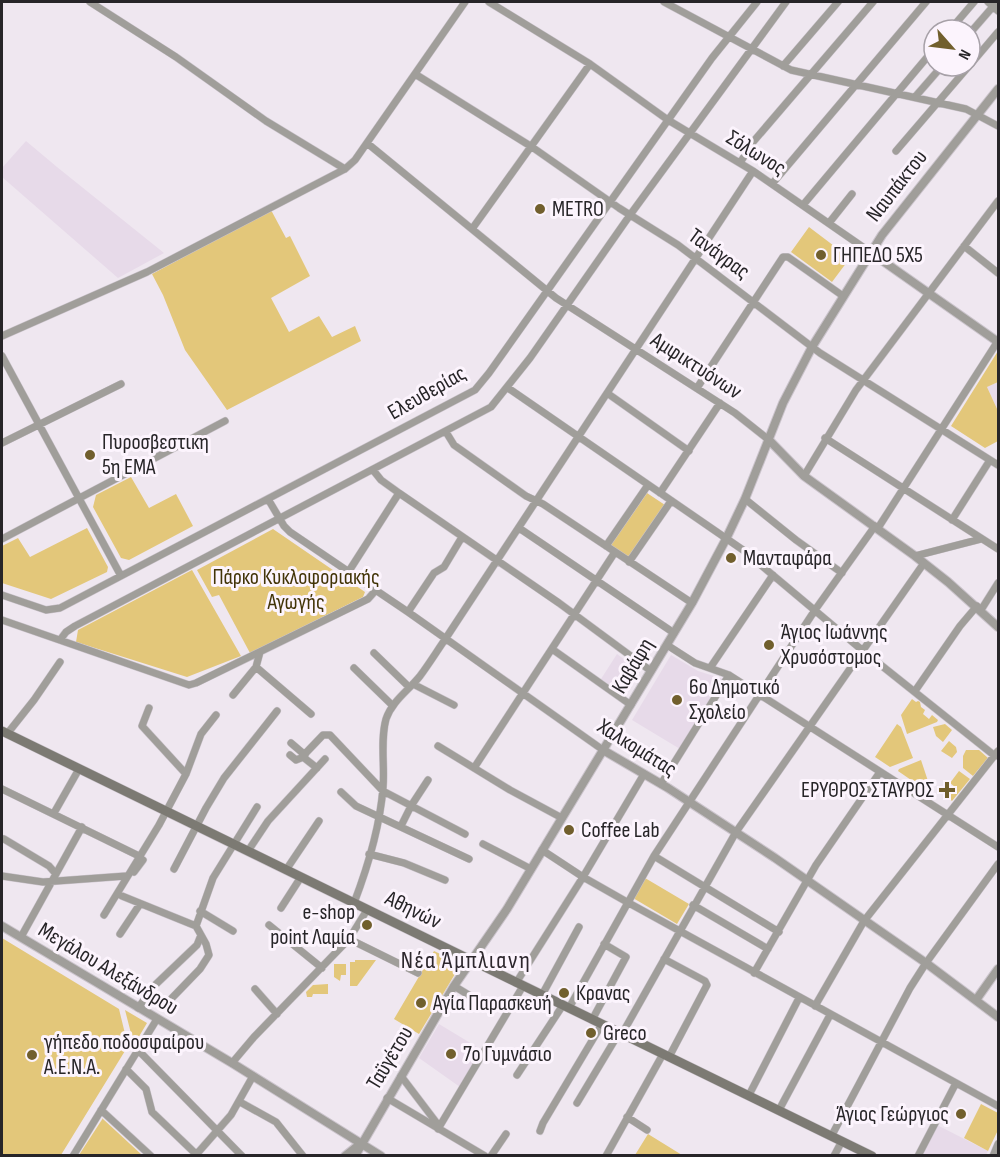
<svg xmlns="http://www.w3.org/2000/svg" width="1000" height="1157" viewBox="0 0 1000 1157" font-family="'Sofia Sans Condensed',sans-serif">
  <rect width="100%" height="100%" fill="#efe7f0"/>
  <path fill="#e7dae9" d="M26,141L57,167L164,253L118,278L2,177V168Z
    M998,382V411L987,387Z
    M617,654L640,671L625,695L601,679Z
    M671,655L698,671L723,679L680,749L632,720Z
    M439,1024L482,1050L460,1087L419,1058Z
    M937,1125L988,1151L986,1155L921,1156Z"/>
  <path fill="#e3c77a" d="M271,210L286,238L290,236L310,276L271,298L289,332L319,316L332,337L355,326L361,341L227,410L185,350L163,295L152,274Z
    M809,227L850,258L832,282L791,252Z
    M998,351V382L987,387L998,411V441L985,448L951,426Z
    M131,477L149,508L176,494L193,526L129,560L121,558L93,507L96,495Z
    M647,493L665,505L629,558L610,546Z
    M87,528L108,567L107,572L51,599L2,583V546L18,538L30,557Z
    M273,529L365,592L363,597L250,653L219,595L212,597L197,570Z
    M192,570L241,656L187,677L76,642L78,630Z
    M912,699L916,702L918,701L920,702L921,707L925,710L923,714L929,719L932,715L938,720L937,722L907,734L901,715Z
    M897,724L901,727L913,758L890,767L875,757Z
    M945,724L952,730L943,742L936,736L933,727Z
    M949,741L956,747L957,752L952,758L941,751Z
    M966,750H979L988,758L973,776L963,768V756Z
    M921,760L930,787L927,791L898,771L899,769Z
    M959,771L970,779L952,801L947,797L955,787L950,783Z
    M645,878L689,904L677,924L633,898Z
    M2,938L119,1009L128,1046L61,1155H2Z
    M434,951L461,964L419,1034L394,1019Z
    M355,960H376L357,986H350V962H355Z
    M334,964H346V975H341L340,981L334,977Z
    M328,984V994H313L312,997H307L306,992L313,985Z
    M125,1010L147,1023L134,1045Z
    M981,1104L998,1113V1130L988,1151L964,1138Z
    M103,1118V1119L142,1155H79Z
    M648,1134L682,1155H635Z"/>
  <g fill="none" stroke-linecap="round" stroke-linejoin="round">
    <g stroke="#cbc4cc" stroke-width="8">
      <path id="minor" d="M90,2L176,57L266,121L345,169
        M489,2L590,64L668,120L753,171L870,252
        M664,2L791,70L966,109L998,126
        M988,2L998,11
        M950,30L974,2
        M970,33L997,2
        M970,65L998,32
        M783,66L838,2
        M415,74L532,147L619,208L678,245L820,353L998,465
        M915,97L942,66
        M367,143L556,298L735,413L769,440
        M896,151L969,66
        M740,163L753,142L873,2
        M772,184L926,2
        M803,205L934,49
        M829,223L852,194
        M472,229L590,64
        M964,246L998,273
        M2,336L147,272L345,169L355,160L465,2
        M2,356L121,576
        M508,388L743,550L862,650L995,756
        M697,388L783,257H788L843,296
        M607,393L689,451
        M446,432L454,445L526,496L543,504L692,603
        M825,438L998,549
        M2,443L121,384
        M373,470L381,480L399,493L559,603L651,671
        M804,476L856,390L998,201
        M660,493L720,403
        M268,499L284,526L290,532L408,612L603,750
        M745,499L796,540L842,573
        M952,520L990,460
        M519,528L674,633
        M878,528L998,341
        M2,539L225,421
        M606,546L648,485
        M915,556L981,539
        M629,562L671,501
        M349,571L399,493
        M2,595L46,610L60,608L475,390L489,373L712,58L757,2
        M981,610L998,583
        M408,612L434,573L444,567L462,537
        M2,620L189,685L196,683L368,599L376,590
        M60,640L66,632L75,626L491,407L530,358L630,215L786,2
        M667,645L695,663L729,675L998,847
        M552,649L631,705
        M260,652L256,667L311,714
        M374,653L409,687
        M354,668L393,706
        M710,668L773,575
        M413,684L454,705
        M915,691L960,626L977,606
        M233,695L256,667
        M149,708L142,726L186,774
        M7,734L34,700L60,662
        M291,743L305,755
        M438,746L510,790L562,818
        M290,755L296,760L301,758L323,735H330L383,791L465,834
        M303,757L317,768
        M474,768L615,552
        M661,784L729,675
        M2,789L139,856
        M341,792L356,806L469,859
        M54,813L79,769
        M401,826L411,806L428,780
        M4,839L49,866L56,874
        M483,844L531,869
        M542,850L583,877L627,902L998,1106
        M248,851L268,821L325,759
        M369,854L404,863L445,880
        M654,856L779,932
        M174,869L206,808L224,778L277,711
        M286,870L319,821
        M134,872L143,860
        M2,876L43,882L126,876
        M122,896L196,926L201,935L197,945L154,986L138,1008
        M354,903C367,869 380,825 383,788C385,766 380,741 386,719C392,701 409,690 420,676C429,664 437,651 446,638L753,171
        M693,905L768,949
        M281,908L301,877
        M200,911L233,931
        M104,915L159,825L186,774L201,734L216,715
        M269,925L322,968
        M196,926L213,878L257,807
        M120,934L140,904
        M21,937L82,827
        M349,939L418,973
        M664,959L705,981L707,985L669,1057
        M754,973L816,865L880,772
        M516,983L583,877L644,774
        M454,986L485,1005
        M255,989L277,1014
        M542,995L579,927
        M171,999L200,969L209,955L206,944L201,935
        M815,1006L864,921L998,751
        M569,1008L654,856L815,610L875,526
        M592,1020L626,957L604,944
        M622,1034L736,832L924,563
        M138,1050L242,1156
        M232,1063L254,1037L349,939L367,910
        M126,1069L146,1089L152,1112L198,1156
        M517,1075L563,1005
        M401,1076L439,1126
        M749,1095L799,998
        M387,1098L485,1156
        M240,1102L276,1122L303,1156
        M577,1103L619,1033
        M101,1110L151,1156
        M779,1110L830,1015
        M627,1117L647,1130
        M438,1129L523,986
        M540,1131L543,1123L602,1024
        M832,1135L910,988L926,963L998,864
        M73,1156L157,1019
        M195,1156L231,1115L253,1076
        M491,1156L506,1134
        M606,1156L663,1054
        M834,1156L842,1141
        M918,1156L956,1083
        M993,1156L998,1144"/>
    </g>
    <g stroke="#cbc4cc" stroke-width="10">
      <path id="tertiary" d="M870,252L998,342
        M769,440L804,476L915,556L948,582L998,627
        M603,750L668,788L775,858L926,963L998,1017
        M2,926L232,1063L381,1156
        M976,1000L998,969
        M345,1156L360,1144
        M355,1156L454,986L507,909L692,603L726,539L745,499L783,403L812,347L882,235L998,89"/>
    </g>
    <g stroke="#cbc4cc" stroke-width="10">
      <path id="secondary" d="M2,731L872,1156"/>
    </g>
    <use href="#minor" stroke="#a09e9a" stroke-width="7"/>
    <use href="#tertiary" stroke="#a09e9a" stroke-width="8"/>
    <use href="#secondary" stroke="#7c7a73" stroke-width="9"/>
  </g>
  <g fill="#715f2d" stroke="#fcf4fd" stroke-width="2">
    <circle cx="540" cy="209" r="6"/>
    <circle cx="821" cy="255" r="6"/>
    <circle cx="90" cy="455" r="6"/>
    <circle cx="731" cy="558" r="6"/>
    <circle cx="769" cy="645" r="6"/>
    <circle cx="677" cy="700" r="6"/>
    <path d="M944 781h6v6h6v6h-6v6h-6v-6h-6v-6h6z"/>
    <circle cx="569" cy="830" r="6"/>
    <circle cx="367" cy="925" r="6"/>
    <circle cx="564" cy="993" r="6"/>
    <circle cx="421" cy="1003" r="6"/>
    <circle cx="591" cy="1033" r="6"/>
    <circle cx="451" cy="1054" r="6"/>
    <circle cx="32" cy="1055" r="6"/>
    <circle cx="961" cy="1114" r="6"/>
  </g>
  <g text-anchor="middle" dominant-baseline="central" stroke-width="6" stroke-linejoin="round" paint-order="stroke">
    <g font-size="22" fill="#272528" stroke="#fcf4fd">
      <text transform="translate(756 153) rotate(32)">Σόλωνος</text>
      <text transform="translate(897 186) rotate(-52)">Ναυπάκτου</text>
      <text transform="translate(719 254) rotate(36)">Τανάγρας</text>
      <text transform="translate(696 366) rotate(33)">Αμφικτυόνων</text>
      <text transform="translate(427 393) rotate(-30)">Ελευθερίας</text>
      <text transform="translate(633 666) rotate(-59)">Καβάφη</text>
      <text transform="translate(637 748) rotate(32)">Χαλκομάτας</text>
      <text transform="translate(413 910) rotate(26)">Αθηνών</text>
      <text transform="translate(108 969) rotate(31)">Μεγάλου Αλεξάνδρου</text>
      <text transform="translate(390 1058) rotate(-59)">Ταϋγέτου</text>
    </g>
    <g font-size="22" fill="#272528" stroke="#fcf4fd" text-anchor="start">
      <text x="552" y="209">METRO</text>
      <text x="833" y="255">ΓΗΠΕΔΟ 5X5</text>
      <text x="102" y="442">Πυροσβεστικη<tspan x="102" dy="25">5η ΕΜΑ</tspan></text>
      <text x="743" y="558">Μανταφάρα</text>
      <text x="781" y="632">Άγιος Ιωάννης<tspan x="781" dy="25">Χρυσόστομος</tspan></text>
      <text x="689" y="687">6ο Δημοτικό<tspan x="689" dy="25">Σχολείο</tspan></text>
      <text x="934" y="790" text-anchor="end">ΕΡΥΘΡΟΣ ΣΤΑΥΡΟΣ</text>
      <text x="581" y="830">Coffee Lab</text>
      <text x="355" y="912" text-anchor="end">e-shop<tspan x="355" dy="25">point Λαμία</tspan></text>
      <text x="576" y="993">Κρανας</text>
      <text x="433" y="1003">Αγία Παρασκευή</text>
      <text x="603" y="1033">Greco</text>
      <text x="44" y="1042">γήπεδο ποδοσφαίρου<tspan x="44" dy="25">Α.Ε.Ν.Α.</tspan></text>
      <text x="463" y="1054">7ο Γυμνάσιο</text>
      <text x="949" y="1114" text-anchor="end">Άγιος Γεώργιος</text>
    </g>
    <g font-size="22" fill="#423407" stroke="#fcf4fd">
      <text x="296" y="577">Πάρκο Κυκλοφοριακής<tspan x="296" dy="25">Αγωγής</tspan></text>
    </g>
    <g font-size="24" letter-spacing="1.5" fill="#2d272d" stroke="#fcf4fd">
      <text x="466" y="960">Νέα Άμπλιανη</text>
    </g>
  </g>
  <rect width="1000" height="1157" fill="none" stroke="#272528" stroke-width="6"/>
  <g transform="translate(952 48) rotate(118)"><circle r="28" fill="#fcf4fd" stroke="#a7a1a8" stroke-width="1.5"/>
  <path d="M0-4.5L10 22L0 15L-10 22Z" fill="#715f2d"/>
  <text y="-9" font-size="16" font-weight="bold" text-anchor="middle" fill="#272528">N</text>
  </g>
</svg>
